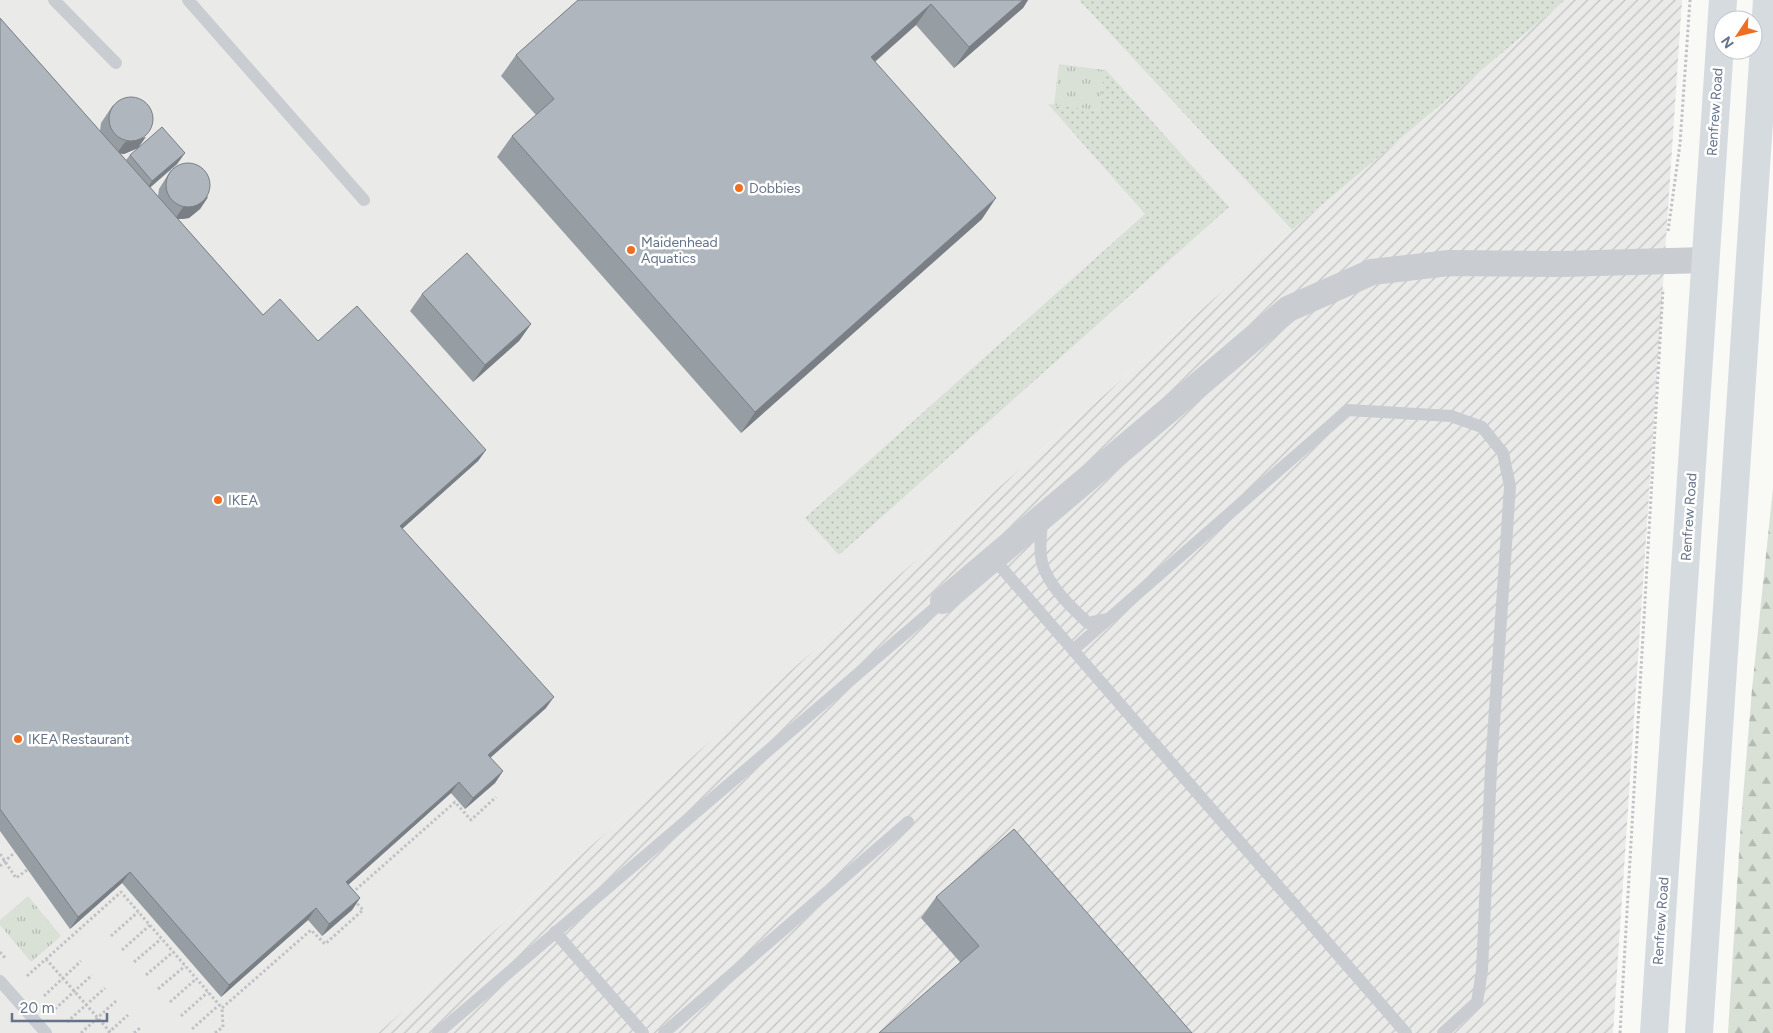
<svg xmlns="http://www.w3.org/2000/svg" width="1773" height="1033" viewBox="0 0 1773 1033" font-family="Figtree,sans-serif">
  <defs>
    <pattern id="industrial-furrows" width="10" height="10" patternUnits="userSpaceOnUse" patternTransform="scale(1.25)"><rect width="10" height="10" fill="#eaeae9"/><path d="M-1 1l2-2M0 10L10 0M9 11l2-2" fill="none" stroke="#c1c2c3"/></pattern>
    <pattern id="grass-dots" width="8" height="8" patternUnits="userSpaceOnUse" patternTransform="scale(1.25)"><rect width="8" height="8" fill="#d9e1d7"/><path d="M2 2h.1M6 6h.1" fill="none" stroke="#b4bbb4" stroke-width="1.8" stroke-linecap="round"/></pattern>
    <pattern id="forest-firs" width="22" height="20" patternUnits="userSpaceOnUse" patternTransform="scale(1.25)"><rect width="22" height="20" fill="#d9e1d7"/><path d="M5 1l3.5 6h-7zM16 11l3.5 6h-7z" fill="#b4bbb4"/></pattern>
    <pattern id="park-tufts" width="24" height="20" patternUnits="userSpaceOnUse" patternTransform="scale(1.25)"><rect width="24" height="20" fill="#d9e1d7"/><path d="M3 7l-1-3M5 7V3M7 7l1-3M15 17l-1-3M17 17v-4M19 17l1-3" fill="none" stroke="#b4bbb4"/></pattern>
  </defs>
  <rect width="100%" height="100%" fill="#f9f9f6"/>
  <path fill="#eaeae9" d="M0,0H1079L1292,230L378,1033H0Z"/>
  <path fill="url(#industrial-furrows)" d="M1565,0H1682L1613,1033H378L1292,230Z"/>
  <path fill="url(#grass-dots)" d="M1079,0H1565L1292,230Z
    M1105,69L1229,207L839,555L805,518L1145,214L1048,104L1099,110L1104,70Z"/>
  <path fill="url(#forest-firs)" d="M1773,488V1033H1728L1741,821L1752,689Z"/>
  <path fill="url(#park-tufts)" d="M1059,64L1104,70L1099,110L1054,105Z
    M28,896L61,936L31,962L0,925V920Z"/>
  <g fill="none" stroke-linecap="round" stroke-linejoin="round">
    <path stroke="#c0c2c5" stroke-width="3" stroke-dasharray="2.5 2.5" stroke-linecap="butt" d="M1668,231L1680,144L1690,0
      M0,854L16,878L27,870
      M0,866L15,852
      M352,893L455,802L471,820L496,797
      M111,936L138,912
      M122,950L150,925
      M0,952L6,959
      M46,959L111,1033
      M134,962L161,939
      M146,975L173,952
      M27,976L121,892L222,1008L311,930L325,944L363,910L355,901
      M158,989L185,966
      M44,996L81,961
      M170,1002L196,979
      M55,1009L92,975
      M181,1016L208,992
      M67,1022L105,988
      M192,1029L219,1005
      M81,1033L116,1001
      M108,1033L128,1015
      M134,1033L140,1028
      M215,1033L223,1027L222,1008
      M1620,1033L1663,289"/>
    <path stroke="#c9ccd0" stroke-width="12" d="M54,0L116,63
      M188,0L364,200
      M1042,520C1041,536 1038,557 1045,571C1053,590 1073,609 1088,623L1108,619
      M993,558L1406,1033
      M1073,650L1348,410L1451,416L1482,427L1503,453L1510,486L1491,768L1482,971L1477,1002L1443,1033
      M555,932L643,1033
      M0,981L46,1033
      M438,1033L943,601
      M664,1033L908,822"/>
    <path stroke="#c9ccd0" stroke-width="26" d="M943,601L1288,309L1372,272L1449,263L1561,264L1706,260"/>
    <path stroke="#d6dbe0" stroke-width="28" d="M1654,1033L1723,0
      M1699,1033L1767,0"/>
  </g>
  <path fill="#969da3" d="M578,0H1028L1023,8L954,68L916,25L875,62L982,219L741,433L497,157L512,136L536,115L501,76L516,55Z
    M0,18L100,131L101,123L113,105L138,148L124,154L120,153L126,160L130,155L185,153L177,164L150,187L158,196L159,189L171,170L208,197L200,209L189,218L182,219H178L263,315L318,341L486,450L478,461L402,529L546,708L490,758L503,771L495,783L465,809L451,793L348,885L360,898L352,910L322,936L308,920L221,997L122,883L70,929L0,831Z
    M422,294L531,324L519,341L473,382L410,311Z
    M936,897L1192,1033L960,962L921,918Z"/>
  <path fill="#7a7f85" d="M1023,0H1028L1023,8L954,68L969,47Z
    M931,4L916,25L856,78L871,57Z
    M146,137L138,148L124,154L117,153L125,142Z
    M185,153L177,164L144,193L152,181Z
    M208,197L200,209L189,218L182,219H175L183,207Z
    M996,198L982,219L741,433L755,412Z
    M531,324L519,341L473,382L485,365Z
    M486,450L478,461L392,538L400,526Z
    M554,697L546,708L480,767L488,755Z
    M503,771L495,783L465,809L473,798Z
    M459,782L451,793L338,894L346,882Z
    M130,872L122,883L70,929L78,917Z
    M360,898L352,910L322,936L329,924Z
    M316,908L308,920L221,997L229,985Z"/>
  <path fill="#afb6be" stroke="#7a7f85" d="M578,0H1023L969,47L931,4L871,57L996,198L755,412L512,136L554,99L516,55Z
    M0,18L263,315L280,299L318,341L357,306L486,450L400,526L554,697L488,755L503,771L473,798L459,782L346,882L360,898L329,924L316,908L229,985L130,872L78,917L0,809Z
    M109 119a22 22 0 1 1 44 0a22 22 0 1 1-44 0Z
    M162,127L185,153L152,181L130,155Z
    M166 185a22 22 0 1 1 44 0a22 22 0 1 1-44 0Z
    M467,253L531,324L485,365L422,294Z
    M1014,829L1192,1033H879L979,946L936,897Z"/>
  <g fill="#f06e20" stroke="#fff" stroke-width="2">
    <circle cx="739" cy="188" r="5"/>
    <circle cx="631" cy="250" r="5"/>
    <circle cx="218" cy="500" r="5"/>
    <circle cx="18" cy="739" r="5"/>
  </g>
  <g text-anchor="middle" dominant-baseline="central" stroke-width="5" stroke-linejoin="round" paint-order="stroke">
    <g font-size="14" fill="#66748a" stroke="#fff">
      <text transform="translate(1715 112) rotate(-86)">Renfrew Road</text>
      <text transform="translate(1689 517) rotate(-86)">Renfrew Road</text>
      <text transform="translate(1661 921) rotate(-86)">Renfrew Road</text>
    </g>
    <g font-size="14" fill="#66748a" stroke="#fff" text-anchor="start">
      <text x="749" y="188">Dobbies</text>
      <text x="641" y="242">Maidenhead<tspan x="641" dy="16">Aquatics</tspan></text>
      <text x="228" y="500">IKEA</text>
      <text x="28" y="739">IKEA Restaurant</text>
    </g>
  </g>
  <g transform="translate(1738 35) rotate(235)"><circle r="24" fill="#ffffff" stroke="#c2c7d0"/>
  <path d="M0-4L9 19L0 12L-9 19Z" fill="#f06e20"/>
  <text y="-8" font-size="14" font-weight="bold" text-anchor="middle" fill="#66748a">N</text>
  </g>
  <path d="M12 1013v8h95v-8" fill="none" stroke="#66748a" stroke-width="2.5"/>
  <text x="20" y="1013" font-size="15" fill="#66748a" stroke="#ffffff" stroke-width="4" paint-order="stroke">20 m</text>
</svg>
